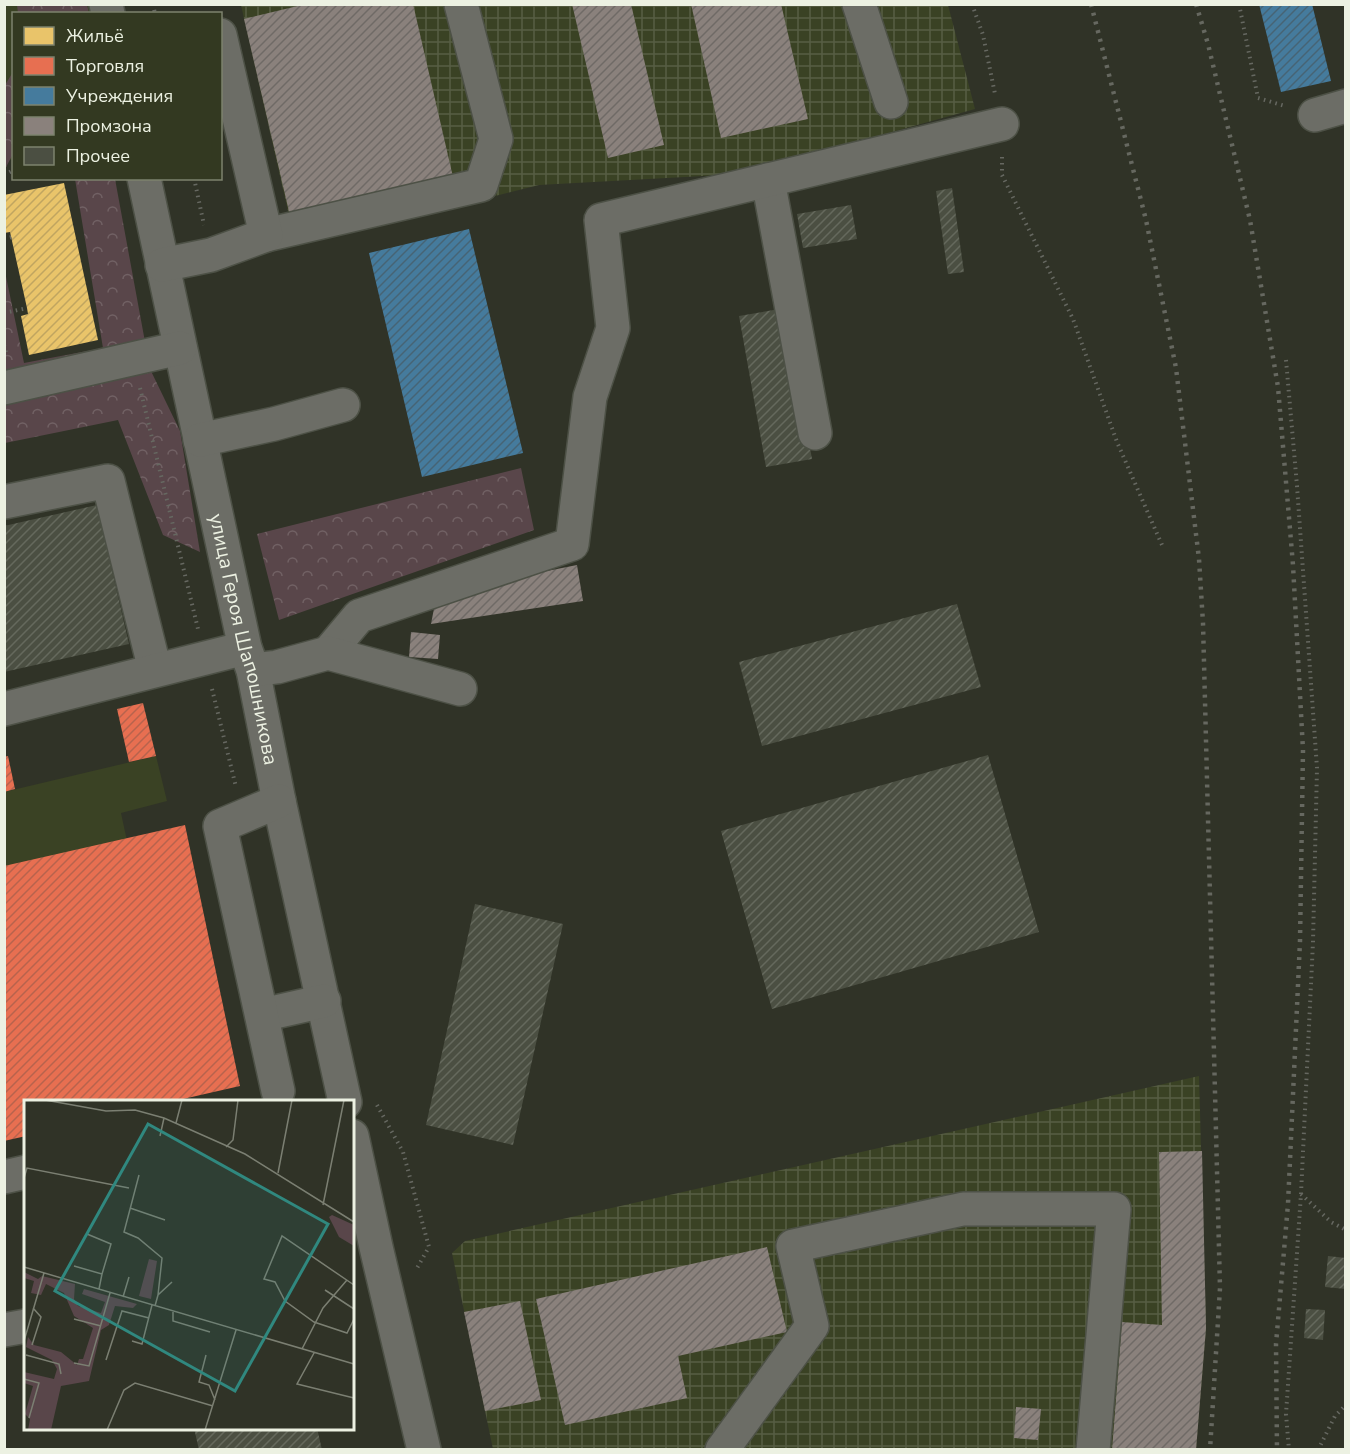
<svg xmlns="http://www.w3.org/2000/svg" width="1350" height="1454" viewBox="0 0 1350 1454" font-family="'Nunito Sans',sans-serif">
  <defs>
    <pattern id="industrial-grid" width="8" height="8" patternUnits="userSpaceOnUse" patternTransform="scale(1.5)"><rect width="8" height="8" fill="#3a4224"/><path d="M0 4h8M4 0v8" fill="none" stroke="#575e44"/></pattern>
    <pattern id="forest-crowns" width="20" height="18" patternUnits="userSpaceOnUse" patternTransform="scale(1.5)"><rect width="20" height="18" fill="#59464a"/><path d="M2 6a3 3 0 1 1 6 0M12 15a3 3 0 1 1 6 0" fill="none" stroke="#716164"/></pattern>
    <pattern id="homes-hatch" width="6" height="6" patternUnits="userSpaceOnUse" patternTransform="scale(1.5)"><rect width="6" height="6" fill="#e9c46a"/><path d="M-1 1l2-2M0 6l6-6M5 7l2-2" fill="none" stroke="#c0a560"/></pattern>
    <pattern id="shops-hatch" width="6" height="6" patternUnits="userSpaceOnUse" patternTransform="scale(1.5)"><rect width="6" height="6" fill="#e76f51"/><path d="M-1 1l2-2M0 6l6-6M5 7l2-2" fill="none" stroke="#b7634d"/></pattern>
    <pattern id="public-hatch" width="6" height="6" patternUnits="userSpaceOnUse" patternTransform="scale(1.5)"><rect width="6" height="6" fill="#457b9d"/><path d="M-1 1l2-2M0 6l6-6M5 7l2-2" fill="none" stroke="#466475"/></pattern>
    <pattern id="industry-hatch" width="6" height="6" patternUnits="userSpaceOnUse" patternTransform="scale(1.5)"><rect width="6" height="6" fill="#8a817c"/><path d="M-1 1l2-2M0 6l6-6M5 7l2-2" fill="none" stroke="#6f6a66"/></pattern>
    <pattern id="building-hatch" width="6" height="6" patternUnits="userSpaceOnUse" patternTransform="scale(1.5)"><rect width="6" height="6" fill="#4b4f42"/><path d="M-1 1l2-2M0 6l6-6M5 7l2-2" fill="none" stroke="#65695d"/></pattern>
  </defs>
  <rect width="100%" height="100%" fill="#303327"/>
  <path fill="#3a4224" d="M5,5H93L95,13L14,14L13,159L5,161Z
    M156,756L167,801L121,813L183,1101L26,1102L5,1141L4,792Z"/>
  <path fill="url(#industrial-grid)" d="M241,5H948L975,109L740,174L539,185L296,246Z
    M1199,1076L1206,1328L1196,1449H493L452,1253L465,1241Z"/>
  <path fill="url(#forest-crowns)" d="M17,5H87L89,13H18Z
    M13,72V154L5,169V85Z
    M75,179H115L150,369L180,431L200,552L163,535L118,420L5,443L4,267L24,363L103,348Z
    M521,468L534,530L279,620L257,534Z"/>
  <path fill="url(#homes-hatch)" d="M64,183L98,340L29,355L21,316L28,314L27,308L10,232L4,233V195Z"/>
  <path fill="url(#shops-hatch)" d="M143,703L156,756L129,762L117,709Z
    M8,756L15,789L4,792V757Z
    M185,825L240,1086L183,1099V1102H26V1136L4,1141V866Z"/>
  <path fill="url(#public-hatch)" d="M1259,4H1312L1331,81L1281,92Z
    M469,229L523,453L422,477L369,253Z"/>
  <path fill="url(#industry-hatch)" d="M306,4H413L453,177L290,216L244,19Z
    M572,4H631L664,145L608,158Z
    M691,4H781L808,119L721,138Z
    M577,565L583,601L431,624L437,593Z
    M411,632L440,635L438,659L409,657Z
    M1202,1151L1206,1328L1196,1450H1112L1122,1322L1162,1325L1159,1152Z
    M767,1247L787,1332L678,1356L687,1398L565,1425L536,1299Z
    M520,1301L541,1400L485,1411L464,1312Z
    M1016,1407L1041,1409L1038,1440L1014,1438Z"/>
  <path fill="url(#building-hatch)" d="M952,188L964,272L948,274L936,191Z
    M851,205L857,239L803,248L797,214Z
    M785,308L812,459L766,467L739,316Z
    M97,505L129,644L4,672V526Z
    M957,604L981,687L762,746L739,662Z
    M988,755L1039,932L772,1009L721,831Z
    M475,904L563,924L513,1145L426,1125Z
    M1328,1256L1346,1258V1289L1325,1287Z
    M1306,1309L1325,1310L1323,1340L1304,1338Z
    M194,1428H317L322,1450H199Z"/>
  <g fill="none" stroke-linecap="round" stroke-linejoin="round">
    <g stroke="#4d5146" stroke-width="36">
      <g id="minor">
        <path d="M106,4L108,14"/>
        <path d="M859,4L891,102"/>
        <path d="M1315,115L1346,106"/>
        <path id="s1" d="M144,178L245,648L253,670L279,801L345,1102"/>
        <path d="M768,180L815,433"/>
        <path d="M266,235L481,185L496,139L461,4"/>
        <path d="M162,265L211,255L266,235L220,35"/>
        <path d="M4,388L180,348"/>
        <path d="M200,440L274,424L343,405"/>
        <path d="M4,502L108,481L155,670"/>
        <path d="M328,653L359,616L572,544L590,397L613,328L601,220L1002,124"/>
        <path d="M253,670L277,667L328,653L460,689"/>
        <path d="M4,709L245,648"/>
        <path d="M262,1015L324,1001"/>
        <path d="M278,1091L220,826L279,801"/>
        <path d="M352,1136L376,1247L424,1450"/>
        <path d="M4,1177L26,1172"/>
        <path d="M4,1330L26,1326"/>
        <path d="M722,1450L812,1326L793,1246L963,1209H1114L1093,1450"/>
      </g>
    </g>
    <path stroke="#666861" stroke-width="4" stroke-dasharray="1.5 4.5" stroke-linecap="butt" d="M153,4L155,14
      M972,4L983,35L995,94
      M1239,4L1258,98L1285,106
      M1002,157V175L1073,319L1117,442L1162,545
      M4,175L14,170
      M194,178L204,225
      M4,239L12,237
      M4,313L27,308
      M4,345L7,356
      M1286,360L1297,486L1317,768L1313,942L1301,1194L1286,1414L1289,1450
      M140,388L198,629
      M212,689L236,787
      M377,1105L403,1152L429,1247L417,1268
      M1301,1194L1331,1222L1346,1230
      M1318,1450L1335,1416L1346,1405"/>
    <use href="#minor" stroke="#6c6d66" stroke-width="33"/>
    <path stroke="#666860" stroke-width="4.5" stroke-dasharray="3 6" stroke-linecap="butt" d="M1091,4L1146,220L1176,368L1199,559L1203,623L1220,1288L1210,1450
      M1196,4L1208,44L1250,220L1278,387L1293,565L1303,750L1300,941L1288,1204L1276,1344L1277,1450"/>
  </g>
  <g text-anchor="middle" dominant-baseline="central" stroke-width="6" stroke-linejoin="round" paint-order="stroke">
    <g font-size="20" fill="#ecf1e2" stroke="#333921">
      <text stroke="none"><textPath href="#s1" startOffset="472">улица Героя Шапошникова</textPath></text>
    </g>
  </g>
  <g transform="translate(24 1100)">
    <rect width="330" height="330" fill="#303327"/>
    <path d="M308,115L330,125V146L315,137L305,117Z" fill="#59464a"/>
    <path d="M125,159L133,161L127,199L115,196ZM0,172L14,179L18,176L51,184L50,199L54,206L77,213L81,202L58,194L60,189L113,204L109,208L91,206L85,225L77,230L65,281L37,286L27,330H4L6,319L1,314L9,286L0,283V272L30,279L33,269L28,260L2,247L4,237L10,245L37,252L53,265L55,259H59L69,228L50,216L40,193L22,184L17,195L7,193L10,181L0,178Z" fill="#59464a"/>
    <path fill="none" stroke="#7b7f72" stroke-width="1.5" d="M21,0L82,11L111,10L140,18L221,54L330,122M152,23L158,0M136,36L140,18M202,47L209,40L214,0M254,73L268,0M115,75L100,132L114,138L138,158L134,195M0,78L3,68L105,88M299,105L320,0M106,108L141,120M63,134L87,144L78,174M50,166L78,174L75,189M0,167L330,264M330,185L258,136L240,179L251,182L261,201L290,222L323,233L330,219M301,190L330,209M99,197L105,177M131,206L134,195L148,182M149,212V221L186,232M50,219L77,226M0,241L20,173M108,241L118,244L128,205M8,245L17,217L9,208M278,249L299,208L323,180M290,253L273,284L330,298M2,255L35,264L37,274M182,255L175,282L185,285L191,300M82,260L98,211L125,218M50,263L65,266L86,193M0,279L15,283L5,318M83,330L100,290L111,283L189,306M181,330L212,230"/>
    <path fill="#30887f" fill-opacity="0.15" stroke="#30887f" stroke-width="3" d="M124,24L304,124L211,291L31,191Z"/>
    <rect width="330" height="330" fill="none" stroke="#ecf1e2" stroke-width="3"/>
  </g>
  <rect width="1350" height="1454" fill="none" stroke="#ecf1e2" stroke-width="12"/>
  <rect x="12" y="12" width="210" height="168" fill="#333921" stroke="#7d836e" stroke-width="1.5"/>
  <rect x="24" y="27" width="30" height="18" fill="#e9c46a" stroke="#7d836e" stroke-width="1.5"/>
  <text x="66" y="42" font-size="18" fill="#ecf1e2">Жильё</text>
  <rect x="24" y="57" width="30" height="18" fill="#e76f51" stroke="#7d836e" stroke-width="1.5"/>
  <text x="66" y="72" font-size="18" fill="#ecf1e2">Торговля</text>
  <rect x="24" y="87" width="30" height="18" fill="#457b9d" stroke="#7d836e" stroke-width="1.5"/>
  <text x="66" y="102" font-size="18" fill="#ecf1e2">Учреждения</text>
  <rect x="24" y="117" width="30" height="18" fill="#8a817c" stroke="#7d836e" stroke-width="1.5"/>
  <text x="66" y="132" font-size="18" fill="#ecf1e2">Промзона</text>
  <rect x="24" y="147" width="30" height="18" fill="#4b4f42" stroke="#7d836e" stroke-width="1.5"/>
  <text x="66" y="162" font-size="18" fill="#ecf1e2">Прочее</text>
</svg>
